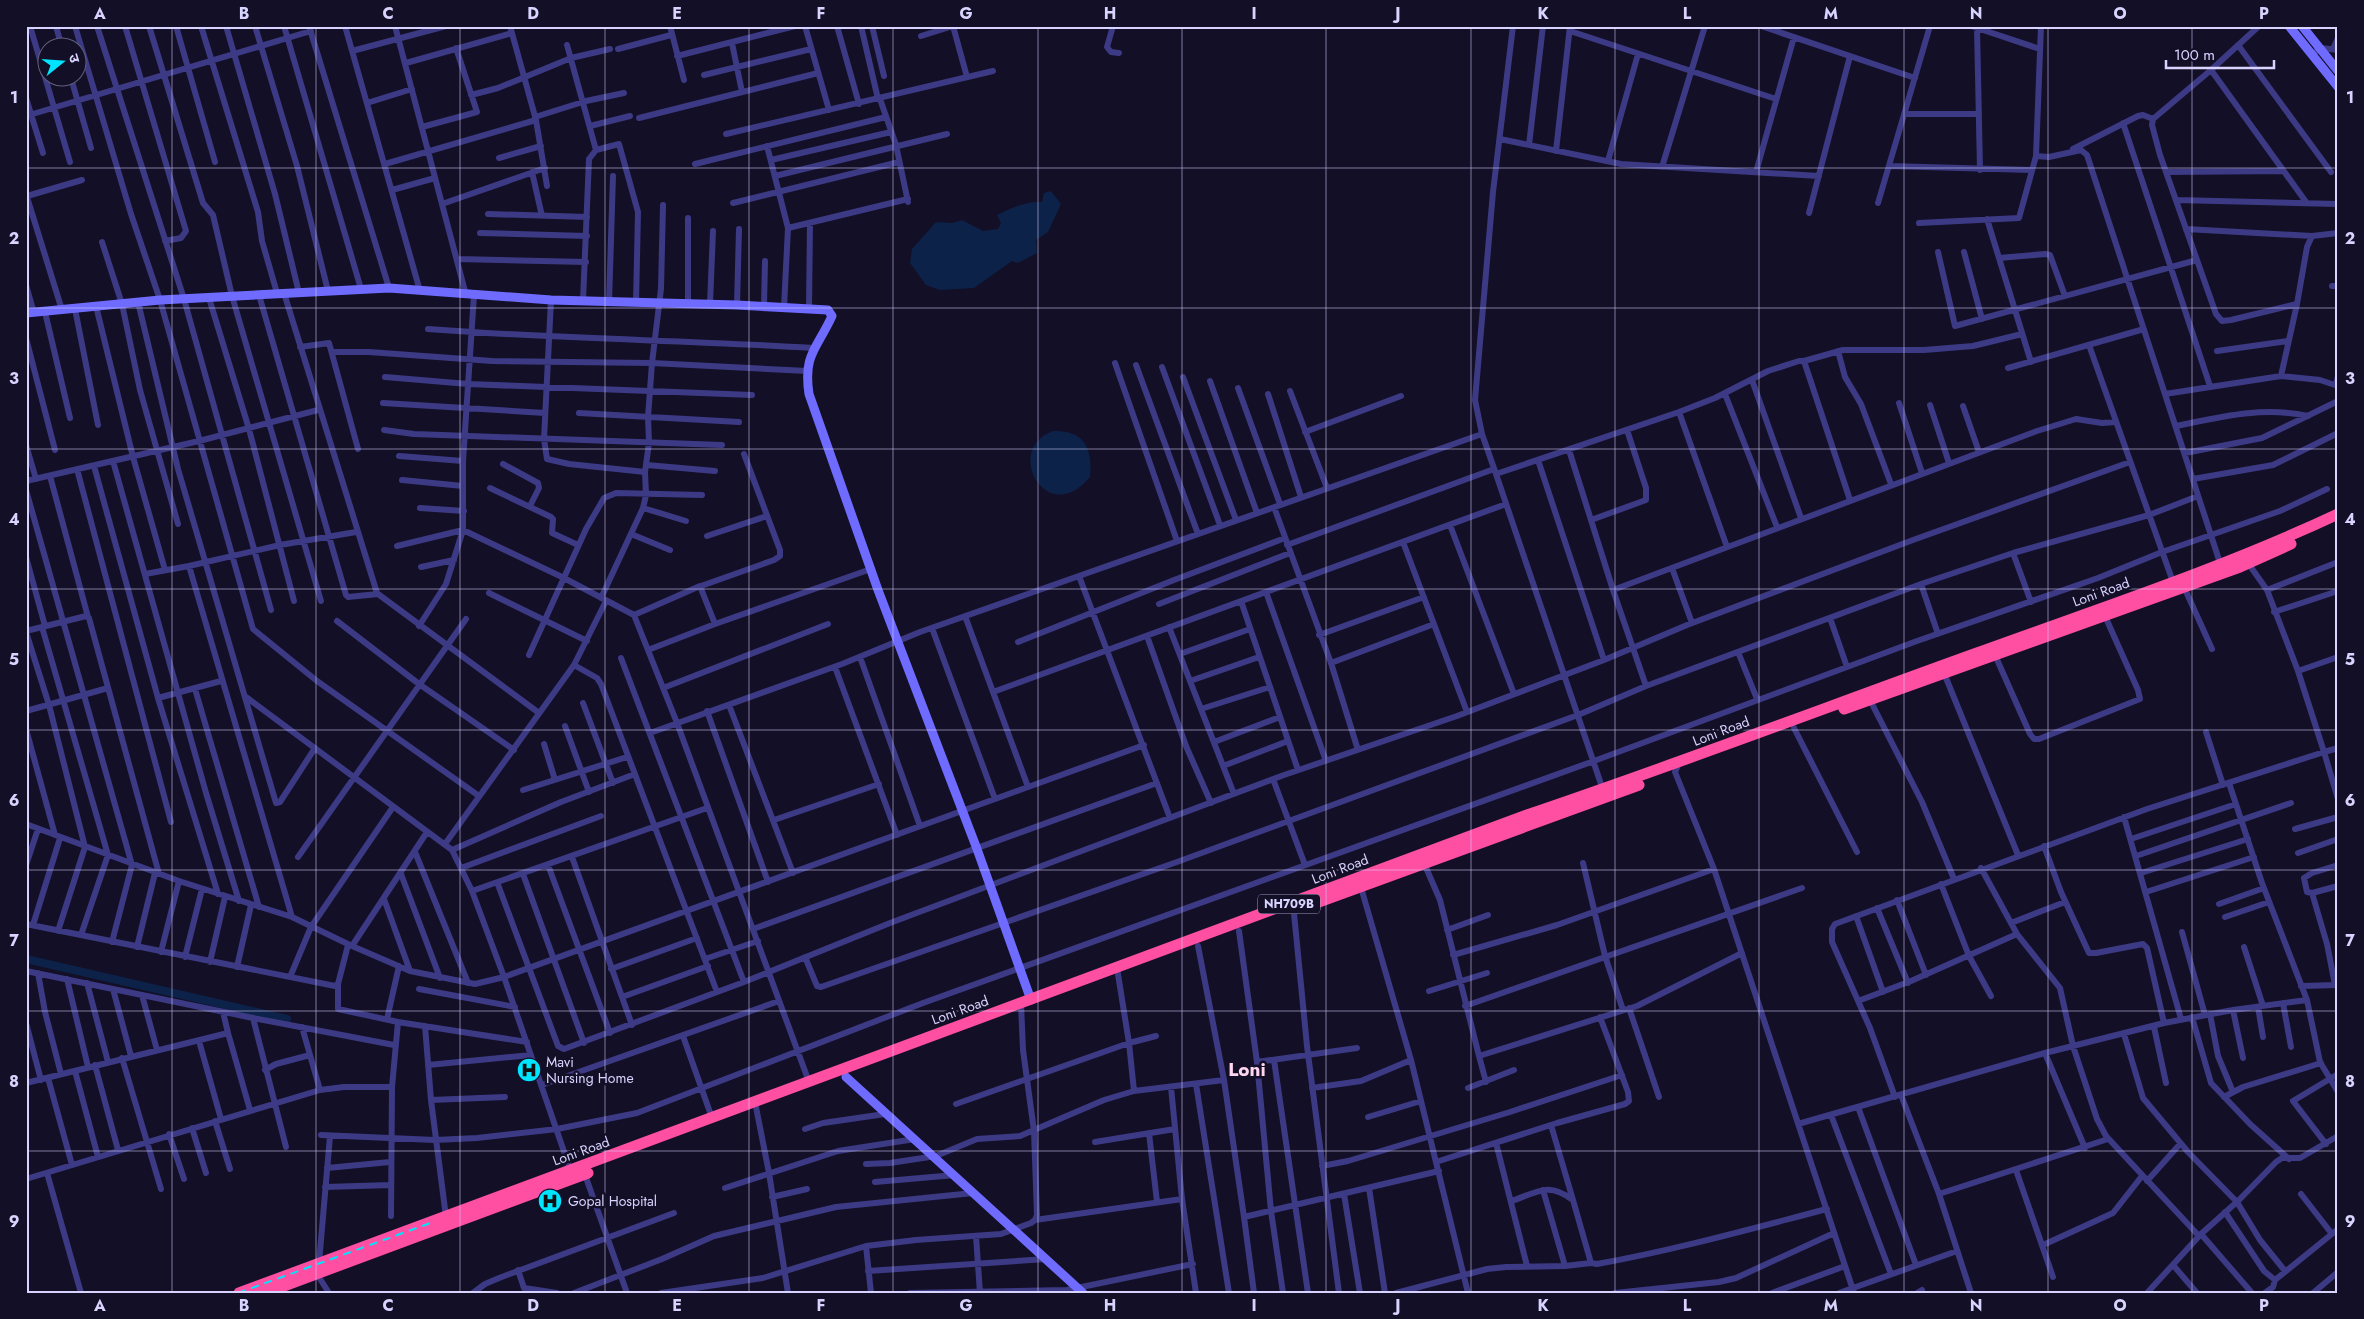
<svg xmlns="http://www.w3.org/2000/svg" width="2364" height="1319" viewBox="0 0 2364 1319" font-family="Jost,'Noto Sans Devanagari',sans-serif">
  <rect width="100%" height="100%" fill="#130f26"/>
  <path fill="#0c2248" d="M1051,191L1061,204L1048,232L1036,240L1037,253L1018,263L1012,261L974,288L940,290L926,285L910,263L912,249L936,222L952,223L962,220L983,231L998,229L1001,223L997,215C1012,208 1025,201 1042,202L1044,193Z
    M1054,431C1085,430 1093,450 1090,477C1046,530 1002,447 1054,431Z"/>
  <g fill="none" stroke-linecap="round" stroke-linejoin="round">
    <path stroke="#0c2248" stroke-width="8" d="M26,959L287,1019"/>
    <path stroke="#3d3a85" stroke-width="6" d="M30,26L70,162
      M56,26L62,48
      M75,26L131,214L160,300L253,629L317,681L479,796
      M97,26L184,299L271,610
      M125,26L186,231L181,238L165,241
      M149,26L203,203L213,215L232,296L321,601
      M176,26L215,162
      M201,26L258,212L262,241L277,293
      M226,26L275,194L299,293
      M255,26L297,166L328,291
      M284,26L361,289
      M309,26L389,288
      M345,26L420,291
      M395,26L466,295
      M510,26L536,120L547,186
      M670,26L684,80
      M805,26L829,110
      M837,26L859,104
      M861,26L878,99
      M872,26L884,76
      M1113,26L1107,47L1111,52L1119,53
      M1761,26L1915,78
      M1971,26L2040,49
      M2041,26L2036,156L2049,157L2081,150L2087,155L2221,566
      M2259,26L2211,70L2153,119L2152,125L2160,155L2216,314L2222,321L2231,320L2297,304L2307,247L2312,236L2338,233
      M1977,28L1980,170
      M1570,31L1776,99
      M921,36L953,26L967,77
      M732,43L742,92
      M567,45L596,150L589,159L583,301
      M2238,45L2331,172
      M618,49L671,35
      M2333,49L2338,38
      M352,51L446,26
      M2312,54L2321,48L2338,50
      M677,56L795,26
      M406,63L512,33
      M2211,70L2306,202
      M704,75L811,49
      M71,78L91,148
      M471,95L498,88L571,58L610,49
      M26,98L43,153
      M880,99L896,145L908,202
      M367,103L412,89
      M1905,114H1979
      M26,116L311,31
      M535,117L586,101L624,93
      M639,118L818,73
      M2123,123L2210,386
      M590,126L630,116
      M422,127L477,112L456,48
      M726,134L993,71
      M1500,139L1621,164L1819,176
      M1529,145L1543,26
      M767,146L788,228L784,307
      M2073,149L2138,116L2143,115L2153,119
      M596,150L619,144L638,212L636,303
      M1556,151L1570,26
      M499,158L541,146
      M771,160L891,132
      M1608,161L1638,54
      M385,164L536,120
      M695,164L886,117
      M1889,166L2032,170
      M1662,167L1705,26
      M532,172L542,216
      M1756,172L1794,37
      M2166,172L2283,171
      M775,176L947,134
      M392,190L435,178
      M26,194L62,310
      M27,196L82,180
      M2176,200L2338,204
      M733,203L899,162
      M1878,203L1930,26
      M442,204L545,168
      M1809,213L1850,56
      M488,214L587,217
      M1987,219L2031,362
      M1919,223L2019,218L2036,156
      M788,228L908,199
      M2186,229L2312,236
      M480,233L587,236
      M102,242L122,304L140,390L178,524
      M1938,252L1955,326L2197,260
      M1964,252L1982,319
      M1999,258L2045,254L2050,255L2065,296
      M457,259L586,262
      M26,285L34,313
      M2332,286H2338
      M284,293L377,593
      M259,295L346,595L348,597L378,594L539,713
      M209,298L249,429L294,601
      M551,300L544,439L547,459L569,464L645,472
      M138,302L178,469L276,803L280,802L315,748
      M609,303L613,176
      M688,304V218
      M710,304L713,231
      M2297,304L2281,376L2320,380L2338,386
      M737,305L739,229
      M96,306L133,457L165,570
      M764,306L765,261
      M809,308L810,223
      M75,309L98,425
      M45,312L70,418
      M428,329C556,339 685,340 813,348
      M26,338L55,450
      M2089,345L2173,582
      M300,347L329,343L358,449
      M1838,351L1845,377L1861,404L1891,484
      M2217,351L2288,341
      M332,352H369L492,361L652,363L807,371
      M1804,361L1843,350H1924L1973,346L2022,334
      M1115,363L1177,541
      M1136,365L1198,534
      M1162,367L1220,525
      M2008,368L2144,329
      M385,377L468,384L752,395
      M1183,377L1236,520
      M1752,380L1801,518
      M1210,381L1257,513
      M2336,385L2338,376
      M1238,388L1280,504
      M1290,391L1327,488
      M1268,394L1301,497
      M1725,394L1777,527
      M2165,394L2281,376
      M383,403L545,413
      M1899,403L1922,473
      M1930,405L1949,463
      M1963,406L1979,452
      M1679,412L1727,547
      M579,413L739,422
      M2176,426C2220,417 2263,406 2308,416
      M384,430L414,434L722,445
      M1305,432L1401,396
      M1482,434L1475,400L1493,192L1513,26
      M26,445L36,479
      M1569,450L1613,590L1646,686
      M2185,453L2262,438L2338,401
      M399,456L463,461
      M1538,460L1604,660
      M113,461L206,793L239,901
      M503,464L538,483L539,488L530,506
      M647,465L715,471
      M94,466L158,698L218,894
      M77,469L171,822
      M1496,474L1603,790
      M50,476L88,617
      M2193,479L2273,465L2338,433
      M402,480L463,486
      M26,481L199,441L318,410
      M490,488L551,517L553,519L552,533L578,545
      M26,490L132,865L112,942
      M1274,507L1331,663L1358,750
      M420,508L464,511
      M643,508L686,521
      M1591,520L1646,500V488L1627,430
      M1450,525L1514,694
      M631,534L670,550
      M707,536L767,516
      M1403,542L1467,712
      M1287,545L1494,469
      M397,546L463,530L562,577L634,615L677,723L809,1082
      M2013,553L2031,602
      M26,557L45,626
      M2248,563L2267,590L2298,671L2324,752L2338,748
      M421,567L454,560
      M1672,568L1692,623
      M145,574L189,566
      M1079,576L1170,818
      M1921,584L1938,634
      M701,586L774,560L780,556V550L744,454
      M2184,587L2212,649
      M1613,590L2037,431L2076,419L2102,423L2116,422
      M2267,590L2338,562
      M1266,592L1326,761
      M489,593L587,641
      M601,598L643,508L646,495L645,472L649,443L648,417L652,363L661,289L663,205
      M1241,601L1298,770
      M1159,604L1290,553
      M2274,612L2338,591
      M634,615L700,586L715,624
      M965,616L1028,787
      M1830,618L1847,667
      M337,621L419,684L514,750
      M419,626L446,584L463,530V461L474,295
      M42,627L108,855L81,935
      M1169,627L1234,794
      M932,628L995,799
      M26,631L86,616L89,618L159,874
      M26,632L49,705L85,847L58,931
      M1319,635L1424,597
      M1147,636L1186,746L1211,803
      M1018,642L1174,580L1285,538
      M648,650L715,624L871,569
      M1738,652L1757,699
      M1180,654L1250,629
      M529,655L586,529L604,498L616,493L702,495
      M1995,655L2030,734L2034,739H2039L2140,699L2138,690L2105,616
      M860,657L920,826
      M621,658L744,982
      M1331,663L1434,624
      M574,665L597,678L601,684L717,992
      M835,667L897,835
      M2298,671L2338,657
      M1944,673L2018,855
      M1190,681L1259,657
      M663,688L828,624
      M195,689L259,907
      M993,692L1506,504
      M246,697L452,850L472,891L504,977L571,1172
      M158,698L221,681
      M1870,700L1922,802L1954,879
      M583,703L613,783
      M729,705L793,873
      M1201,709L1270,687
      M26,711L108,688
      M707,711L768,882
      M565,726L589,792
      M1794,728L1857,852
      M26,729L55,835
      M2206,732L2223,785
      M650,733L842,664L920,632L1482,434L1496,474L1679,412L1715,398L1768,371L1799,361H1804L1850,500
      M1214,742L1280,717
      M544,744L555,780
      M1679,763L1675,772L1714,869L1854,1293
      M1223,766L1288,741
      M1273,779L1305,865
      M2229,783L2262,883L2307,1000L2320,1062L2338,1092
      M523,790L627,757
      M2124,817L2181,1019
      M774,820L879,784
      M26,824L179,881L292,917L352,946L410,971L475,984L504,977L1144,745
      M2295,829L2338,817
      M2131,839L2236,804
      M445,844L574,665L606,601
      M2044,846L2061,892L2089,953H2096L2143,944L2147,948L2164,1023
      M452,850L561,802L635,774
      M415,852L468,983
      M2298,853L2338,839
      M2136,856L2291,803
      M298,857L466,619
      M572,857L632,1025
      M1424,863L1440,900L1479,1056
      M1583,863L1605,956L1623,1010
      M26,865L38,829
      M548,865L610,1033
      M2338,865L2312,873L2304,878L2307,892L2312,893L2338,886
      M461,868L601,816
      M1981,868L2017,934L2060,988L2073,1046L2097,1119L2106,1136L2199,1236
      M2141,873L2248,839
      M401,874L440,978
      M523,874L584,1043
      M497,882L558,1046L564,1049L744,982L890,923L1284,775L1457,716L1604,660L1687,625L1913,540L2130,462
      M1360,884L1411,1060L1468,1293
      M1941,884L1969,956L1991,996
      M472,891L707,808
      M2146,892L2254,857
      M2312,893L2327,944L2335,985
      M384,899L410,971
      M1897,900L1926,975
      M1293,903L1307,1046L1339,1293
      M2219,904L2264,888
      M1877,908L1908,983
      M1856,916L1883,992
      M292,917L189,566L280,545L356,532
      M2225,917L2269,902
      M2011,923L2065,902
      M26,924L335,986L338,984
      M33,925L60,838
      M753,929L1157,783
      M1447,930L1488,915
      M1239,931L1257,1062L1271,1211L1283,1293
      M2182,932L2205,1015
      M348,945L338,984V1009L398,1022
      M352,946L427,832
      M1198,946L1224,1080L1244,1217
      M137,947L155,873
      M2244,947L2263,1006
      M161,952L179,881
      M1453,955L1557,925L1714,869
      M185,957L202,889
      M805,957L817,986L821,987L1177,862L1578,715L1646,686L1921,584L2013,553L2149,515L2198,496
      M705,959L758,941
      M210,962L225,897
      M237,967L251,905
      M1117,968L1129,1043L1134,1091
      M611,969L697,938
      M26,971L253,1018L394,1045
      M38,973L45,1012L61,1074
      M290,977L311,927L393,807
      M67,979L88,1067
      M87,983L108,1062
      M2301,986L2337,985
      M113,989L131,1056
      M419,989L515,1007
      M1429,991L1487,973
      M142,995L157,1050
      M622,997L708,966
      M1858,1001L1911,981L2017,934
      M2283,1003L2291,1047
      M1465,1006L1802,888
      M2258,1007L2263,1037
      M1629,1008L1659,1097
      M2233,1010L2243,1058
      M223,1012L228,1033
      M2210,1014L2218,1056L2233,1092
      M2192,1017L2211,1083L2250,1124L2289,1159
      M253,1018L286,1147
      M387,1019L399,966
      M26,1023L41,1080
      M425,1026L431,1100L446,1217
      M2154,1027L2166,1083
      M2124,1034L2143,1098L2188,1152L2237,1202L2260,1240L2285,1271
      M683,1036L712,1118
      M199,1041L221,1119
      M2045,1053L2085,1148
      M310,1055L320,1090
      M122,1058L161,1189
      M1274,1060L1308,1293
      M1257,1062L1357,1048
      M95,1065L118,1150
      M428,1065L531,1055
      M265,1070L276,1064L310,1055L302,1027
      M75,1071L98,1157
      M48,1078L72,1165
      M1486,1082L1479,1056L1637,1006L1742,953
      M26,1083L228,1033L250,1110
      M1196,1084L1229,1293
      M542,1085L779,1001
      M1171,1087L1182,1199L1196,1293
      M1312,1088L1361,1081L1411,1060
      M1468,1088L1514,1070
      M1901,1095L1939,1194L1971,1293
      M1895,1097L1870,1028L1832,942V929L1835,924L2147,809L2324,752L2338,799
      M2224,1097L2243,1087L2321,1063
      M431,1100L505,1097
      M755,1102L769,1173L788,1293
      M956,1104L1129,1043L1156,1036
      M1858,1107L1916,1265
      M1831,1115L1891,1274
      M1368,1117L1421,1101
      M215,1121L230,1169
      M1798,1124L2045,1053L2164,1023L2233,1010L2307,1000
      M1551,1125L1573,1200
      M192,1128L206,1173
      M805,1129L823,1123L885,1114
      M1149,1133L1157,1202
      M169,1134L184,1179
      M321,1135L435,1140L477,1138L557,1129L637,1113L923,1003L1594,761L1917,641L2098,578L2162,552L2280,511L2327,489
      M1095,1142L1175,1129
      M1496,1143L1527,1266
      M2326,1144L2293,1101L2338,1074
      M1436,1162L1557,1123L1625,1104L1629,1101L1628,1092L1600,1017
      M866,1164L890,1163L936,1156L977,1139L1020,1136L1104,1100L1134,1091L1224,1080
      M1322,1166L1348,1161L1510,1112L1622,1075
      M327,1168L390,1162
      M2016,1170L2053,1277
      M584,1172L627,1293
      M47,1173L81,1293
      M26,1179L320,1090L344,1087H392
      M2147,1181L2180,1144
      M875,1182L955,1175
      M325,1187L391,1185
      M725,1188L838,1151L915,1139
      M1369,1188L1385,1293
      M1543,1190L1565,1266
      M1344,1194L1360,1293
      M1939,1194L2108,1139
      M2301,1194L2332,1234
      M772,1197L807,1189
      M1512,1201C1539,1191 1549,1182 1573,1200L1591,1263
      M2225,1212L2264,1271L2275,1280L2338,1229
      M391,1216L392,1087L398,1022L527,1042
      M1035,1220L1182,1199
      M2201,1234L2252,1293
      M976,1236L980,1293
      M2043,1245L2113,1213L2142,1176
      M866,1246L871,1293
      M319,1263L330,1136
      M2173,1265L2197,1293
      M518,1270L524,1288L557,1293
      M868,1271L1046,1259
      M317,1274L329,1293
      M473,1293L485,1284L499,1278L674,1213
      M574,1293L662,1259L714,1236L836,1207L973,1193
      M661,1293L763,1278L866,1246L916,1240L1001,1234L1031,1223L1035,1220L1037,1215L1034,1131L1023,1050L1021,1004
      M910,1293L1067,1290L1193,1264
      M1254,1293L1244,1217L1439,1171
      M1396,1293L1487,1269L1506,1267L1565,1266L1591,1263L1597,1264C1675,1250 1750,1229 1827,1209
      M1615,1293L1719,1282L1736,1278L1834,1233
      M1772,1293L1845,1266
      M1839,1293L1957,1251
      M1917,1293L1922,1290
      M2147,1293L2201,1234L2239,1200L2276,1162L2282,1158H2300L2338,1136
      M2265,1293L2273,1287L2275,1280
      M2313,1293L2338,1272"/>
    <path stroke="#6f6bff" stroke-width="9" d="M2289,26L2338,87
      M2302,26L2338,71
      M26,313L160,300L389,288L551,300L737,305L828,310L832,316C817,349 803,354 809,394L878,590L977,849L1031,1000
      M846,1077L1083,1293"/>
    <path stroke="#ff4fa3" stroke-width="11" d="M1844,709L2240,567L2291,544
      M1316,903L1639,785
      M239,1293L1527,815C1678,764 1827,707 1977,653C2098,609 2221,569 2338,514
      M265,1293L588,1173"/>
    <path stroke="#00e5ff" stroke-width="2" stroke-dasharray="8 6" stroke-linecap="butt" d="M238,1293L433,1222"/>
  </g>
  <path fill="none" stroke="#d9d4ff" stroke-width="1" stroke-opacity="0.55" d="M172,26V1293M316,26V1293M460,26V1293M605,26V1293M749,26V1293M893,26V1293M1038,26V1293M1182,26V1293M1326,26V1293M1471,26V1293M1615,26V1293M1759,26V1293M1904,26V1293M2048,26V1293M2192,26V1293M26,168H2338M26,308H2338M26,449H2338M26,589H2338M26,730H2338M26,870H2338M26,1011H2338M26,1151H2338"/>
  <defs>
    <g id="hospital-disc" transform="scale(1.25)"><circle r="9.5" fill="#00e5ff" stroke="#130f26"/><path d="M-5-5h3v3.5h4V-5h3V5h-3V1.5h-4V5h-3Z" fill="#111"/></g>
  </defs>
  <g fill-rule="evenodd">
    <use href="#hospital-disc" x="529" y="1070"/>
    <use href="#hospital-disc" x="550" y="1201"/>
  </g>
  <g text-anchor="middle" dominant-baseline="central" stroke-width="5" stroke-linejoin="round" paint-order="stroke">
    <rect fill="#130f26" stroke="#9e99be" stroke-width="1" x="1258" y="894.5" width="62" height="19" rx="4"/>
    <g font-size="12" font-weight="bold" fill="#d9d4ff">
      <text x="1289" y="904">NH709B</text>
    </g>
    <g font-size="14" fill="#d9d4ff" stroke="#130f26">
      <text transform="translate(2101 592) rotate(-20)">Loni Road</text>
      <text transform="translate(1721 731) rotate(-21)">Loni Road</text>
      <text transform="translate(1340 869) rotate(-21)">Loni Road</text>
      <text transform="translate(960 1010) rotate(-20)">Loni Road</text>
      <text transform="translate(581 1151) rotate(-20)">Loni Road</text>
    </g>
    <g font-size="14" fill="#d9d4ff" stroke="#130f26" text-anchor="start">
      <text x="546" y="1062">Mavi<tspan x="546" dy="16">Nursing Home</tspan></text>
      <text x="568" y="1201">Gopal Hospital</text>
    </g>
    <g font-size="19" font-weight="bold" fill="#ffd6f0" stroke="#130f26">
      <text x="1247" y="1069">Loni</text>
    </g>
  </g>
  <rect width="2364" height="1319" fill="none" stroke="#130f26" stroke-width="55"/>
  <g transform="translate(62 62) rotate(73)"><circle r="24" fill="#130f26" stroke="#625e7d"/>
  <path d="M0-4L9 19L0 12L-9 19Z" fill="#00e5ff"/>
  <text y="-8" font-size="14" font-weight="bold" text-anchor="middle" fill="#d9d4ff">उ</text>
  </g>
  <path d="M2166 60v8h108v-8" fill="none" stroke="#d9d4ff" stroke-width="2.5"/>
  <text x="2174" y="60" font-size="15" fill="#d9d4ff" stroke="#130f26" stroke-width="4" paint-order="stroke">100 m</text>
  <rect x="28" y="28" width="2308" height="1264" fill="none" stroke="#d9d4ff" stroke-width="2"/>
  <g font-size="16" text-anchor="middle" font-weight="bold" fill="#d9d4ff">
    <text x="100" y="19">A</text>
    <text x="244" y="19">B</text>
    <text x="388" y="19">C</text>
    <text x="533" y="19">D</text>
    <text x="677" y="19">E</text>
    <text x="821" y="19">F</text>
    <text x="966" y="19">G</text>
    <text x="1110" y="19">H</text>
    <text x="1254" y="19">I</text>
    <text x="1398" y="19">J</text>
    <text x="1543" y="19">K</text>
    <text x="1687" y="19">L</text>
    <text x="1831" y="19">M</text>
    <text x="1976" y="19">N</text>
    <text x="2120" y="19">O</text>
    <text x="2264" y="19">P</text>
    <text x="14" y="103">1</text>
    <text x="2350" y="103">1</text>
    <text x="14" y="244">2</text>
    <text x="2350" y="244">2</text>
    <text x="14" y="384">3</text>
    <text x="2350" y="384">3</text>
    <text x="14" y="525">4</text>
    <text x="2350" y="525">4</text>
    <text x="14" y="665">5</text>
    <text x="2350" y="665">5</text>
    <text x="14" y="806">6</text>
    <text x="2350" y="806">6</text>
    <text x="14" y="946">7</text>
    <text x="2350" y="946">7</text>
    <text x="14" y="1087">8</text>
    <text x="2350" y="1087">8</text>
    <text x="14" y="1227">9</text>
    <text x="2350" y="1227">9</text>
    <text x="100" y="1311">A</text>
    <text x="244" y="1311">B</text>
    <text x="388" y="1311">C</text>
    <text x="533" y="1311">D</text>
    <text x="677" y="1311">E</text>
    <text x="821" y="1311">F</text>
    <text x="966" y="1311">G</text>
    <text x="1110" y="1311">H</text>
    <text x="1254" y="1311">I</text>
    <text x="1398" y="1311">J</text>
    <text x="1543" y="1311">K</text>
    <text x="1687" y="1311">L</text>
    <text x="1831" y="1311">M</text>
    <text x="1976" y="1311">N</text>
    <text x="2120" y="1311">O</text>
    <text x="2264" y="1311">P</text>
  </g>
</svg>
